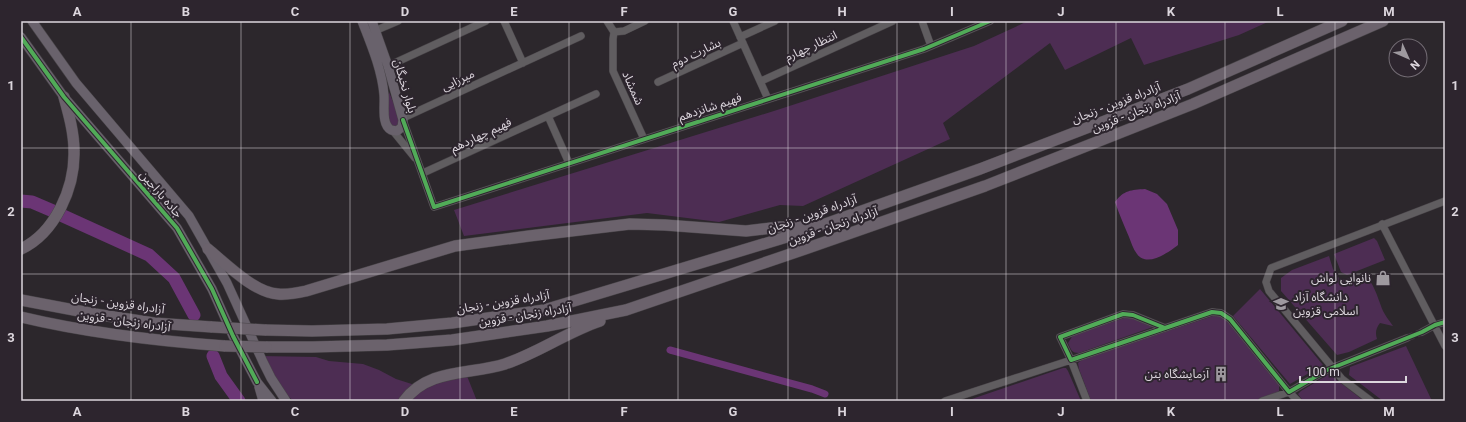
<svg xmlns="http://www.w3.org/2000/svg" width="1466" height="422" viewBox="0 0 1466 422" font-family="Roboto,'Noto Sans Arabic',sans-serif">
  <rect width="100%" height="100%" fill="#2c272c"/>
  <path fill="#4d2d53" d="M1028,21H1270L1239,35L1144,65L1131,38L1065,70L1050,43L943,123L950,139L803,206L780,205L719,222L647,213L464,236L454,210L777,110L974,46Z
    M389,92L399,116L400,123L394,128L388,123Z
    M1374,238L1377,241L1385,260L1347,275L1341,272L1334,254Z
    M1329,256L1333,269L1340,280L1365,276C1373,281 1378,298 1381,306C1383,313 1389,320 1393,326L1380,323C1376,328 1375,333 1377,339L1349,352L1337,355L1281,291V278L1292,270Z
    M1260,289L1323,365L1290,384L1233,316Z
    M1213,316H1220L1226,320L1279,385V391L1275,394L1254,401H1091L1079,369L1078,363L1083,359Z
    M1124,318H1132L1153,327L1079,353C1072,353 1071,350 1068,343L1073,335Z
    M1406,346L1432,401H1383L1349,375L1350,367Z
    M260,356L316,357L329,361L363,364L379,370L396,379L418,386L465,371L477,401H293L271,378Z
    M1063,368H1066L1068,371L1081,401H966Z
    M1329,374L1364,401H1303L1298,394L1301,391Z"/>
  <path fill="#6b3575" d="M1145,189L1157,194L1167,204L1178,230V245C1169,252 1147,268 1137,254C1133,249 1131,242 1129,237C1124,225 1119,214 1115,202C1124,190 1131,190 1145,189Z"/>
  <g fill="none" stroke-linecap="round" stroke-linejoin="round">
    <path stroke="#6b3575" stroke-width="7" d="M670,350L812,389L825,394"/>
    <path stroke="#6b3575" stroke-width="13" d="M21,201L32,202L53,211
      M61,215L149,255L174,278L194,315
      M213,356L221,376L239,401"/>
    <path stroke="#464147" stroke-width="7" stroke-dasharray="7 3.5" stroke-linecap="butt" d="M1407,338L1422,332"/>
    <g stroke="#484448" stroke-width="8">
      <path id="minor" d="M504,21L523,63
        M607,21L614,32L613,39V71L644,139
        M733,21L768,99
        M922,21L931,46
        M372,32L398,21
        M614,32L624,31L645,21
        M740,37L775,21
        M388,66L486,21
        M761,81L893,21
        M658,82L743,43
        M548,116L569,163
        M403,118L581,36
        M403,120L434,207L924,49L990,21
        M393,131L415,158
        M423,173L596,94
        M1382,224L1445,346
        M1165,328L1133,315L1123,314L1060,337L1071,360L1212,312L1221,313L1230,319L1289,392L1327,370L1407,338
        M1422,332L1435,325L1445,322
        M945,401L1071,360L1087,401
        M1262,401L1289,392L1298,401
        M1371,401L1342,379L1269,291L1266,282L1271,268L1445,201"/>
    </g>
    <g stroke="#484448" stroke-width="10">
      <path id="major" d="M32,21L76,83L189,216L227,283L263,362L271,378L286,401
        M362,21C371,44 382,70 384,95C385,106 381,124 391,130L397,131L402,127L403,120L388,66L372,21
        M21,37L64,97L177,228L212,289L233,336L257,382L272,401
        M259,387L263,401"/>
    </g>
    <g stroke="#484448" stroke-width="12">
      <path id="highway" d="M21,249C55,233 75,188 74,151C74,133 69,115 64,97
        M208,249C226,264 255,293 278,294C288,295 297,293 306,291L455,246L529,236L630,224L665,225L746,231L780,227H809
        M21,300L95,314L154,323L212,327
        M21,317C88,333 157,341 225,346
        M265,330L312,331L387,329L452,323L544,310L800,233L980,169L1188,89L1342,21
        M266,347H312L387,345L452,340L547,326L626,310L805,249L985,186L1193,104L1383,21
        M404,401C428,368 470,375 505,364C538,353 567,332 600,321"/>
    </g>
    <use href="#minor" stroke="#605d60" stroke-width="7"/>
    <use href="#major" stroke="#69626c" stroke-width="9"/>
    <use href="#highway" stroke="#6b626c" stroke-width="11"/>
    <g stroke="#484448" stroke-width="12" stroke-linecap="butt">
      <path id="highway-bridge" d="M212,327L265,330
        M225,346L266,347"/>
    </g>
    <use href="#highway-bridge" stroke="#6b626c" stroke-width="11"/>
    <g stroke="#2d252e" stroke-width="6">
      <path id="cycleway" d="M21,37L64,97L177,228L212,289L233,336L257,382
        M403,120L434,207L924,49L990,21
        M1165,328L1133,315L1123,314L1060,337L1071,360L1212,312L1221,313L1230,319L1289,392L1327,370L1422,332L1435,325L1445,322"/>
    </g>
    <use href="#cycleway" stroke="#51ab58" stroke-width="4"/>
  </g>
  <path fill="none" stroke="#dcd6dd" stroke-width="1" stroke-opacity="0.55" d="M131,21V401M241,21V401M350,21V401M460,21V401M569,21V401M678,21V401M788,21V401M897,21V401M1006,21V401M1116,21V401M1225,21V401M1335,21V401M21,148H1445M21,274H1445"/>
  <defs>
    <g id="shop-bare" transform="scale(1.2)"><path d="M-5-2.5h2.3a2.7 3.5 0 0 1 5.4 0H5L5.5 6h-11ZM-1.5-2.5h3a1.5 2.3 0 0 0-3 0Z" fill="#9e999f" stroke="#2d252e" stroke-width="2.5" paint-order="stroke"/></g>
    <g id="university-bare" transform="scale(1.2)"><path d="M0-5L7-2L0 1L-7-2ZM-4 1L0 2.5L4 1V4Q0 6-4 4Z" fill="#9e999f" stroke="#2d252e" stroke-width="2.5" paint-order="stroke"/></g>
    <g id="building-bare" transform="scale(1.2)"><path d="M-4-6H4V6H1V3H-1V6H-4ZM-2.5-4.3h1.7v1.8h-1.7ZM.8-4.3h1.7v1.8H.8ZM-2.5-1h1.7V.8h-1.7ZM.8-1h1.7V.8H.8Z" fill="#9e999f" stroke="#2d252e" stroke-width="2.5" paint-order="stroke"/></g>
  </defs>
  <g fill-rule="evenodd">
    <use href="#shop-bare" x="1383" y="278"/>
    <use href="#university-bare" x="1281" y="304"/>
    <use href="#building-bare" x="1221" y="374"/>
  </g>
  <g text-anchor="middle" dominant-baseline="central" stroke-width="4" stroke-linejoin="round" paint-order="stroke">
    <g font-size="12" fill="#dcd6dd" stroke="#2d252e">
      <text transform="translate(811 46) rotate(-25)">انتظار چهارم</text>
      <text transform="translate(696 53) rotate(-25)">بشارت دوم</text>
      <text transform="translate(458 80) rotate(-25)">میرزایی</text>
      <text transform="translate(405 86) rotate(74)">بلوار نخبگان</text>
      <text transform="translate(633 88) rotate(66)">شمشاد</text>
      <text transform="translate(1116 103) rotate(-21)">آزادراه قزوین - زنجان</text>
      <text transform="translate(710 107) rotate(-18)">فهیم شانزدهم</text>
      <text transform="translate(1136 112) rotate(-21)">آزادراه زنجان - قزوین</text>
      <text transform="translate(481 135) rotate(-25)">فهیم چهاردهم</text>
      <text transform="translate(161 194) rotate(49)">جاده باراجین</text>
      <text transform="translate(812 214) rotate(-19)">آزادراه قزوین - زنجان</text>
      <text transform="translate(833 226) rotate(-19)">آزادراه زنجان - قزوین</text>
      <text transform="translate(503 302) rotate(-9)">آزادراه قزوین - زنجان</text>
      <text transform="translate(118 303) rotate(8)">آزادراه قزوین - زنجان</text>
      <text transform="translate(525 315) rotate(-9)">آزادراه زنجان - قزوین</text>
      <text transform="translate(124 321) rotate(8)">آزادراه زنجان - قزوین</text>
    </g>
    <g font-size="12" fill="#dcd6dd" stroke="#2d252e" text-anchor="end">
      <text x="1371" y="278">نانوایی لواش</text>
      <text x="1293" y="297" text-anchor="start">دانشگاه آزاد<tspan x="1293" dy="14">اسلامی قزوین</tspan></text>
      <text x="1209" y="374">آزمایشگاه بتن</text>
    </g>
  </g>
  <rect width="1466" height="422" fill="none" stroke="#2d252e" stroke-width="44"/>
  <g transform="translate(1408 58) rotate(135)"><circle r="19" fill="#2d252e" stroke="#736c74"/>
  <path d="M0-3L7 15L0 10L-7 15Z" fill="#9e999f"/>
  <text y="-6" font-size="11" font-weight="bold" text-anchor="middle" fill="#dcd6dd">N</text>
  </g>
  <path d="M1300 376v6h106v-6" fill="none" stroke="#dcd6dd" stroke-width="2"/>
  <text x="1306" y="376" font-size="12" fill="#dcd6dd" stroke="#2d252e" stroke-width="3" paint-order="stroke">100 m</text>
  <rect x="22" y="22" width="1422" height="378" fill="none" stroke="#dcd6dd" stroke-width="1.5"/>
  <g font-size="13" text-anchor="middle" font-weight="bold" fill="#dcd6dd">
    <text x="77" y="16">A</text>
    <text x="186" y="16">B</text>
    <text x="295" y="16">C</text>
    <text x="405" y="16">D</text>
    <text x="514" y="16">E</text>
    <text x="624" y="16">F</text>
    <text x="733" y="16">G</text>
    <text x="842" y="16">H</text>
    <text x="952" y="16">I</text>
    <text x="1061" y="16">J</text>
    <text x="1171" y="16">K</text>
    <text x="1280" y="16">L</text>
    <text x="1389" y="16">M</text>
    <text x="11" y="90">1</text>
    <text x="1455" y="90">1</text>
    <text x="11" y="216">2</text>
    <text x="1455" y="216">2</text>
    <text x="11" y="342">3</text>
    <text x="1455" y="342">3</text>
    <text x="77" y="416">A</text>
    <text x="186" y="416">B</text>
    <text x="295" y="416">C</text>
    <text x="405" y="416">D</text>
    <text x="514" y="416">E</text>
    <text x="624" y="416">F</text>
    <text x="733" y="416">G</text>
    <text x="842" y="416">H</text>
    <text x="952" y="416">I</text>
    <text x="1061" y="416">J</text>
    <text x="1171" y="416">K</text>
    <text x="1280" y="416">L</text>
    <text x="1389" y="416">M</text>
  </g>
</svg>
